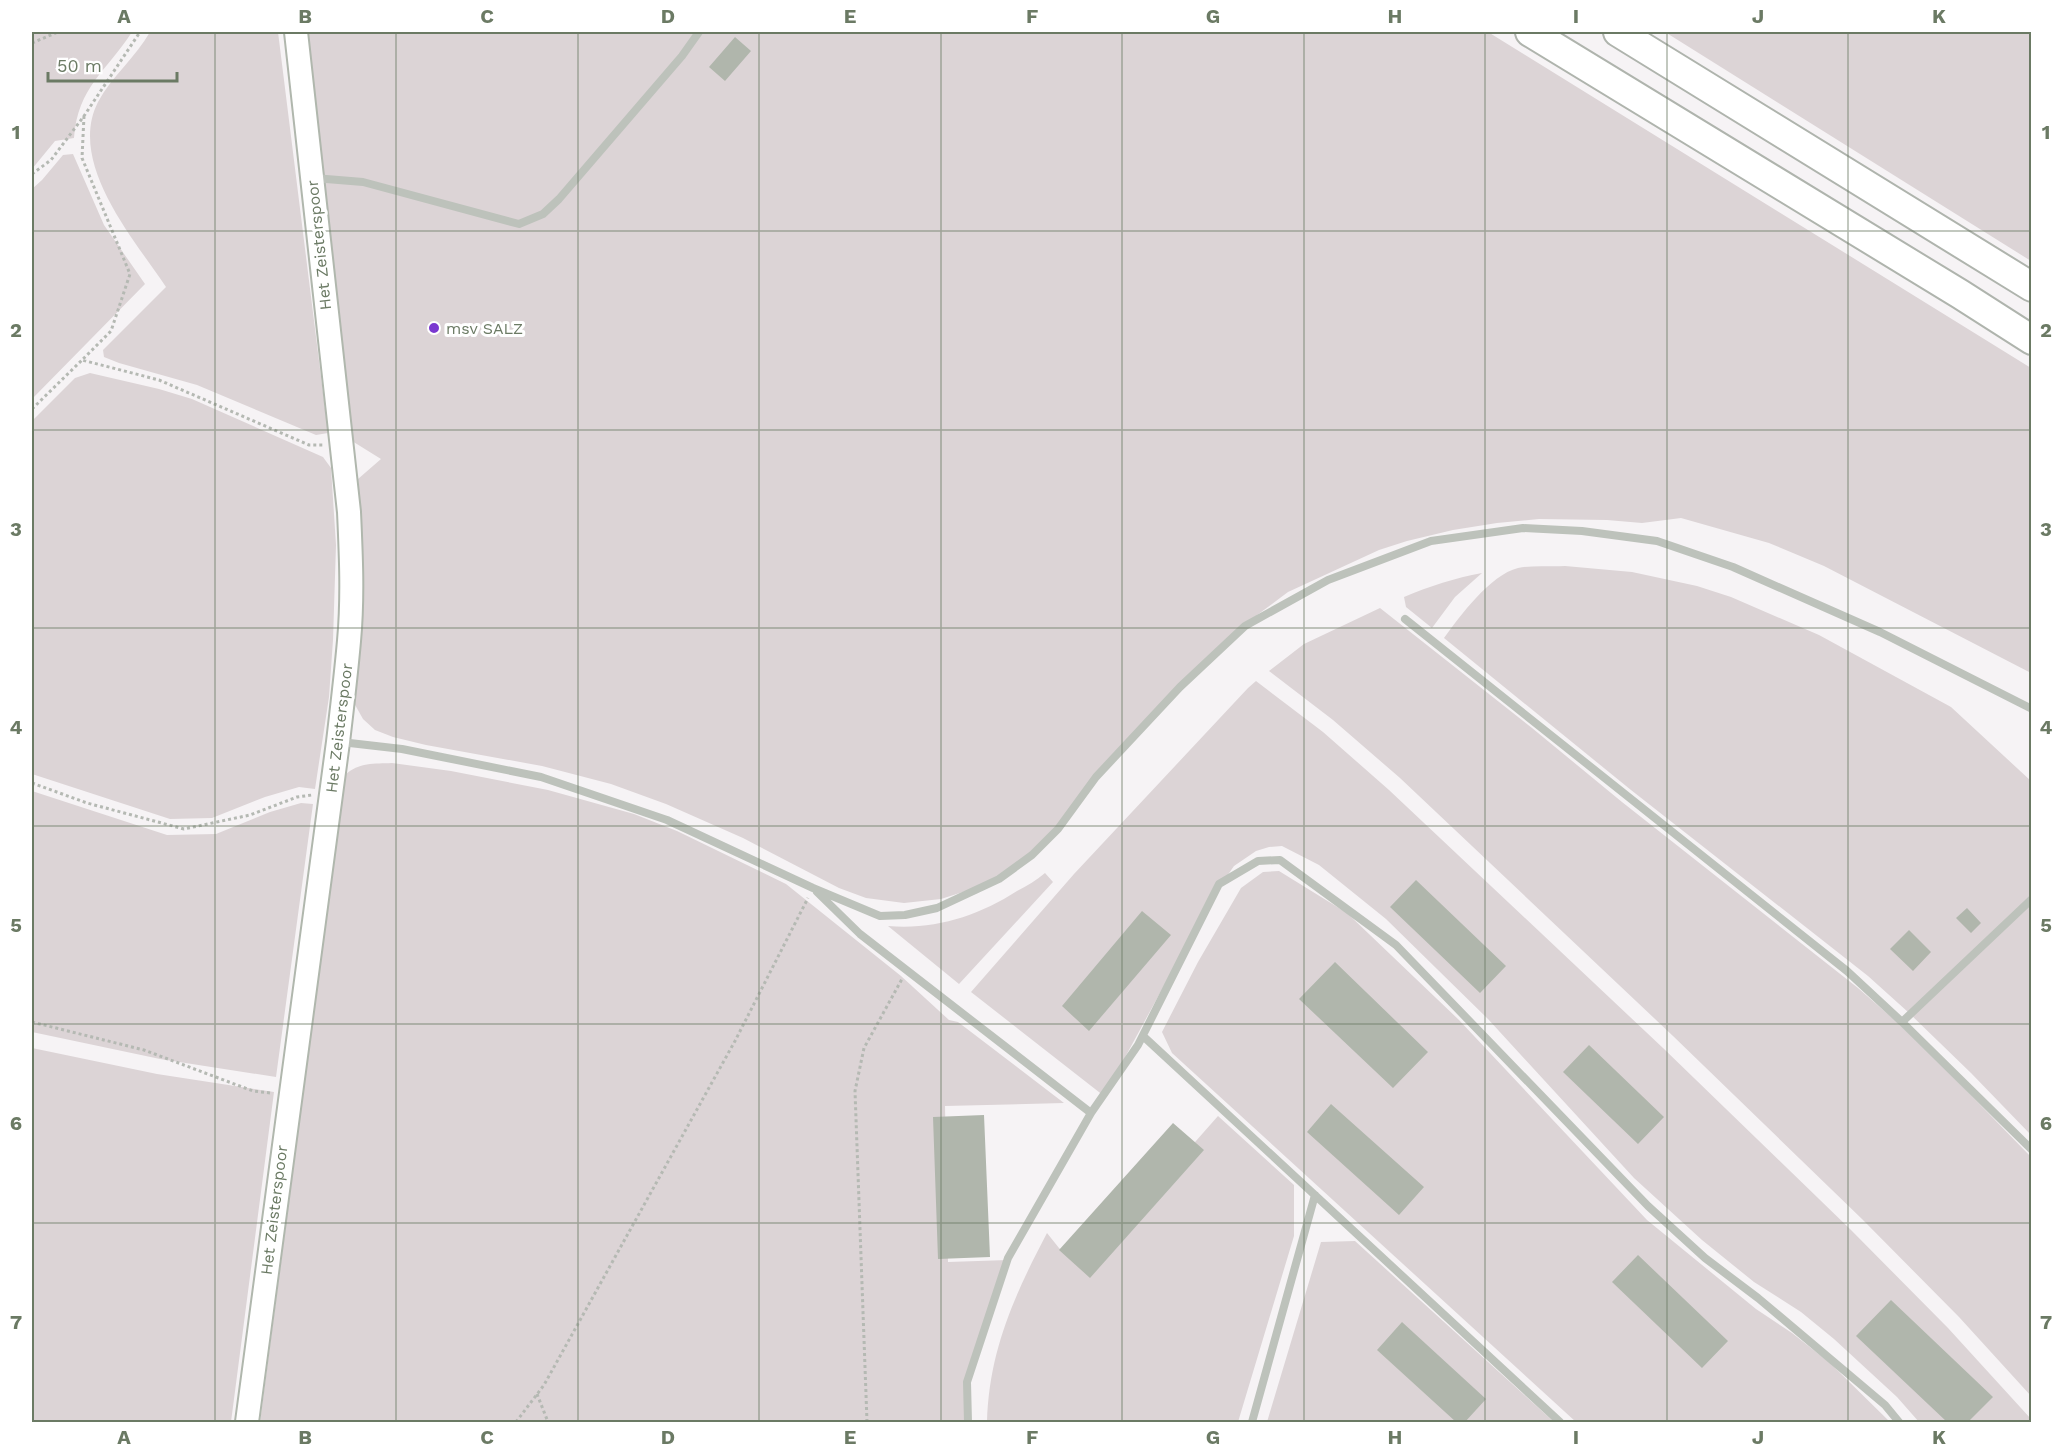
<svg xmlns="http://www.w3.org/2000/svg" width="2063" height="1454" viewBox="0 0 2063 1454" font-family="'Work Sans',sans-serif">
  <rect width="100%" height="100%" fill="#f6f3f5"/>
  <path fill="#dcd4d6" d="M32,32H132C107,71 78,86 74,138L55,141L32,169Z
    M150,32H278L328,433L316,435L197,385L119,363L104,357L103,350L166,287C134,239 67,163 98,102C112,76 136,57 150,32Z
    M308,32H1488L2031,368V673L1824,566L1769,543L1681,518L1642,523L1607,520L1539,519L1497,523L1453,530L1407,541L1379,550L1288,592L1245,624L1151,717L1060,823L1024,858L988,884L941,899L904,903L866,898L839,888L743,838L666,804L611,784L542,766L426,745L393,737L375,730L363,719L354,703L361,646L363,605L361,523L358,479L381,459L352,441Z
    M1665,32H2031V261Z
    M73,154L104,225L145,284L32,399V189L42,180L63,155Z
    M90,373L159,389L192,399L323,457L331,468L336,545L333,640L329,697L315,789L299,787L265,797L212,818L170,819L32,774V421L75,378Z
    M1565,566L1632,572L1697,586L1731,597L1819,635L1951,707L2031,781V1135L1971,1073L1908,1012L1868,976L1631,790L1444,638C1460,616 1490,575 1518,568C1533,565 1549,567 1565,566Z
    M1482,573L1455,597L1432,628L1406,607L1404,597C1430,586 1455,578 1482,573Z
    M1380,608L1532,728L1622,802L1858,988L1898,1023L1960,1084L2031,1157V1396L1959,1317L1862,1219L1673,1036L1400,778L1333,720L1269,671L1304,644Z
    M1256,681L1323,732L1389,790L1663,1048L1851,1230L1948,1328L2031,1419V1422H1919L1897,1397L1834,1339L1801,1312L1754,1282L1702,1240L1634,1178L1488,1019L1386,919L1319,865L1282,846L1269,847L1256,851L1234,866L1211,899L1104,1096L971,992L1074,874L1248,688Z
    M392,763L451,771L548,790L634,814L677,831L786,884L901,976L949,1020L958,1022L1064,1103L945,1106L948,1262L1008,1260L968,1390L966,1422H260L345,775C359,762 374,764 392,763Z
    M32,791L167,835L216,834L270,812L301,803L313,804L276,1077L160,1059L32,1032Z
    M1279,871L1347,913L1459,1020L1647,1220L1756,1309L1792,1333L1830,1363L1890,1422H1576L1172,1053L1162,1032L1198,962L1241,888L1263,872Z
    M1045,873L1053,882L959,984L888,926C935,930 978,916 1017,891C1027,886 1037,880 1045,873Z
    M32,1048L157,1074L274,1092L231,1422H32Z
    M1218,1116L1294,1185V1236L1238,1422H987C989,1351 1014,1296 1047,1233L1059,1248L1083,1269Z
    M1355,1241L1554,1422H1267L1321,1242Z"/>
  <path fill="#b0b6ac" d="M735,37L751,51L725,81L709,67Z
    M1416,880L1506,966L1480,993L1390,907Z
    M1967,908L1981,923L1971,933L1956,918Z
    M1142,911L1171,935L1089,1031L1062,1006Z
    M1909,930L1931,952L1913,971L1890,949Z
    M1335,962L1428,1052L1393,1088L1299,999Z
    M1589,1045L1664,1117L1638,1144L1563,1072Z
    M1331,1104L1424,1187L1399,1215L1307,1132Z
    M984,1115L990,1257L938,1259L933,1117Z
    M1173,1123L1204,1150L1090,1278L1059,1250Z
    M1638,1255L1728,1341L1702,1368L1612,1282Z
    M1891,1300L1993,1397L1968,1422H1947L1856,1336Z
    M1402,1322L1486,1399L1465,1422H1456L1377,1350Z"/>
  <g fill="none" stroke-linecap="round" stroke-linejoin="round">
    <g stroke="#b0b7ad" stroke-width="26">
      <path id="secondary" d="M247,1422L338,742C342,708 346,675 349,641C353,598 351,555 349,512L296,32"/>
    </g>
    <g stroke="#afb4ad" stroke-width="32">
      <path id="highway" d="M1530,32L1960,294L2032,340
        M1618,32L2032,287"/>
    </g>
    <path stroke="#b5b9b3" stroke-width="3" stroke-dasharray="3 3" stroke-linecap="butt" d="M32,43L58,32
      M84,116L82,158L130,274L111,331L82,360L159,380L309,445H323
      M32,174L51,160L84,116L140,32
      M32,409L82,360
      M32,783L87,803L184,829L250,815L297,797L312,795
      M32,1022L144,1050L253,1091L271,1093
      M537,1394L548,1422
      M516,1422L544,1385L735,1041L808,898
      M867,1422L855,1091L864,1048L902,979"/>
    <path stroke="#bdc2bb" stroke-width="8" d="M314,178L363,182L519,224L543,214L559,199L682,56L699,32
      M1405,619L1847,971L1902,1022L2032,1150
      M341,742L402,749L541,777L667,820L813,888L880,916L905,915L937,908L999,879L1032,855L1058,829L1096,777L1180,687L1245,626L1328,580L1431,541L1523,528L1582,531L1657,541L1733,567L1880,632L2032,709
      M817,892L860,934L1091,1113
      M1902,1022L2032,899
      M1143,1036L1560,1422
      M968,1422L967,1382L1008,1258L1091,1113L1138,1045L1219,884L1258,861L1280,860L1396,945L1648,1206L1705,1258L1758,1298L1885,1405L1899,1422
      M1252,1422L1315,1195"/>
    <use href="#secondary" stroke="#fff" stroke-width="22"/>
    <use href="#highway" stroke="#fff" stroke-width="28"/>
  </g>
  <path fill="none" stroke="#6b7a64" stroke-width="1.5" stroke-opacity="0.55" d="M215,32V1422M396,32V1422M578,32V1422M759,32V1422M941,32V1422M1122,32V1422M1304,32V1422M1485,32V1422M1667,32V1422M1848,32V1422M32,231H2032M32,430H2032M32,628H2032M32,826H2032M32,1024H2032M32,1223H2032"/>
  <circle fill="#7a38d0" stroke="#fff" stroke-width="2" cx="434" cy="328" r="6"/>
  <g text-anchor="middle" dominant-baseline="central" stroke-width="6" stroke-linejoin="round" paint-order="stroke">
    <g font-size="16" fill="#6b7a64" stroke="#fff">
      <text transform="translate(319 245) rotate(-96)">Het Zeisterspoor</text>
      <text transform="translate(339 728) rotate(-83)">Het Zeisterspoor</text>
      <text transform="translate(274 1210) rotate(-83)">Het Zeisterspoor</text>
    </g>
    <g font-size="16" fill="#6b7a64" stroke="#fff" text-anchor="start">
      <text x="446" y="328">msv SALZ</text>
    </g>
  </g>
  <rect width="2063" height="1454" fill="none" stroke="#ffffff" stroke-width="66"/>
  <path d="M48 72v9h129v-9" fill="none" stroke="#6b7a64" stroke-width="3"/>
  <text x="57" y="72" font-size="18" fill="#6b7a64" stroke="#ffffff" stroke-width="4.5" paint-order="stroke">50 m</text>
  <rect x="33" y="33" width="1997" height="1388" fill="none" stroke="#6b7a64" stroke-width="2"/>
  <g font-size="20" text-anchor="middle" font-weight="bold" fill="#6b7a64">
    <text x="124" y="23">A</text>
    <text x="305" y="23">B</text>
    <text x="487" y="23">C</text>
    <text x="668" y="23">D</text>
    <text x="850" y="23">E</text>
    <text x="1032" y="23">F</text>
    <text x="1213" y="23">G</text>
    <text x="1395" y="23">H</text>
    <text x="1576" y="23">I</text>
    <text x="1758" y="23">J</text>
    <text x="1939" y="23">K</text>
    <text x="16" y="139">1</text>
    <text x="2046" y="139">1</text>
    <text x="16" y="337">2</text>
    <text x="2046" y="337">2</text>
    <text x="16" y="536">3</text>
    <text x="2046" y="536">3</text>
    <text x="16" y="734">4</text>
    <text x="2046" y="734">4</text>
    <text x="16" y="932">5</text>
    <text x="2046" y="932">5</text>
    <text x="16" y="1130">6</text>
    <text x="2046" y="1130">6</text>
    <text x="16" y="1329">7</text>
    <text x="2046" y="1329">7</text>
    <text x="124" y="1444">A</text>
    <text x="305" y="1444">B</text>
    <text x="487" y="1444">C</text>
    <text x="668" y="1444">D</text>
    <text x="850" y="1444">E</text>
    <text x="1032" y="1444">F</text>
    <text x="1213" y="1444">G</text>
    <text x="1395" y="1444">H</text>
    <text x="1576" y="1444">I</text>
    <text x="1758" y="1444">J</text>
    <text x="1939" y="1444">K</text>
  </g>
</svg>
